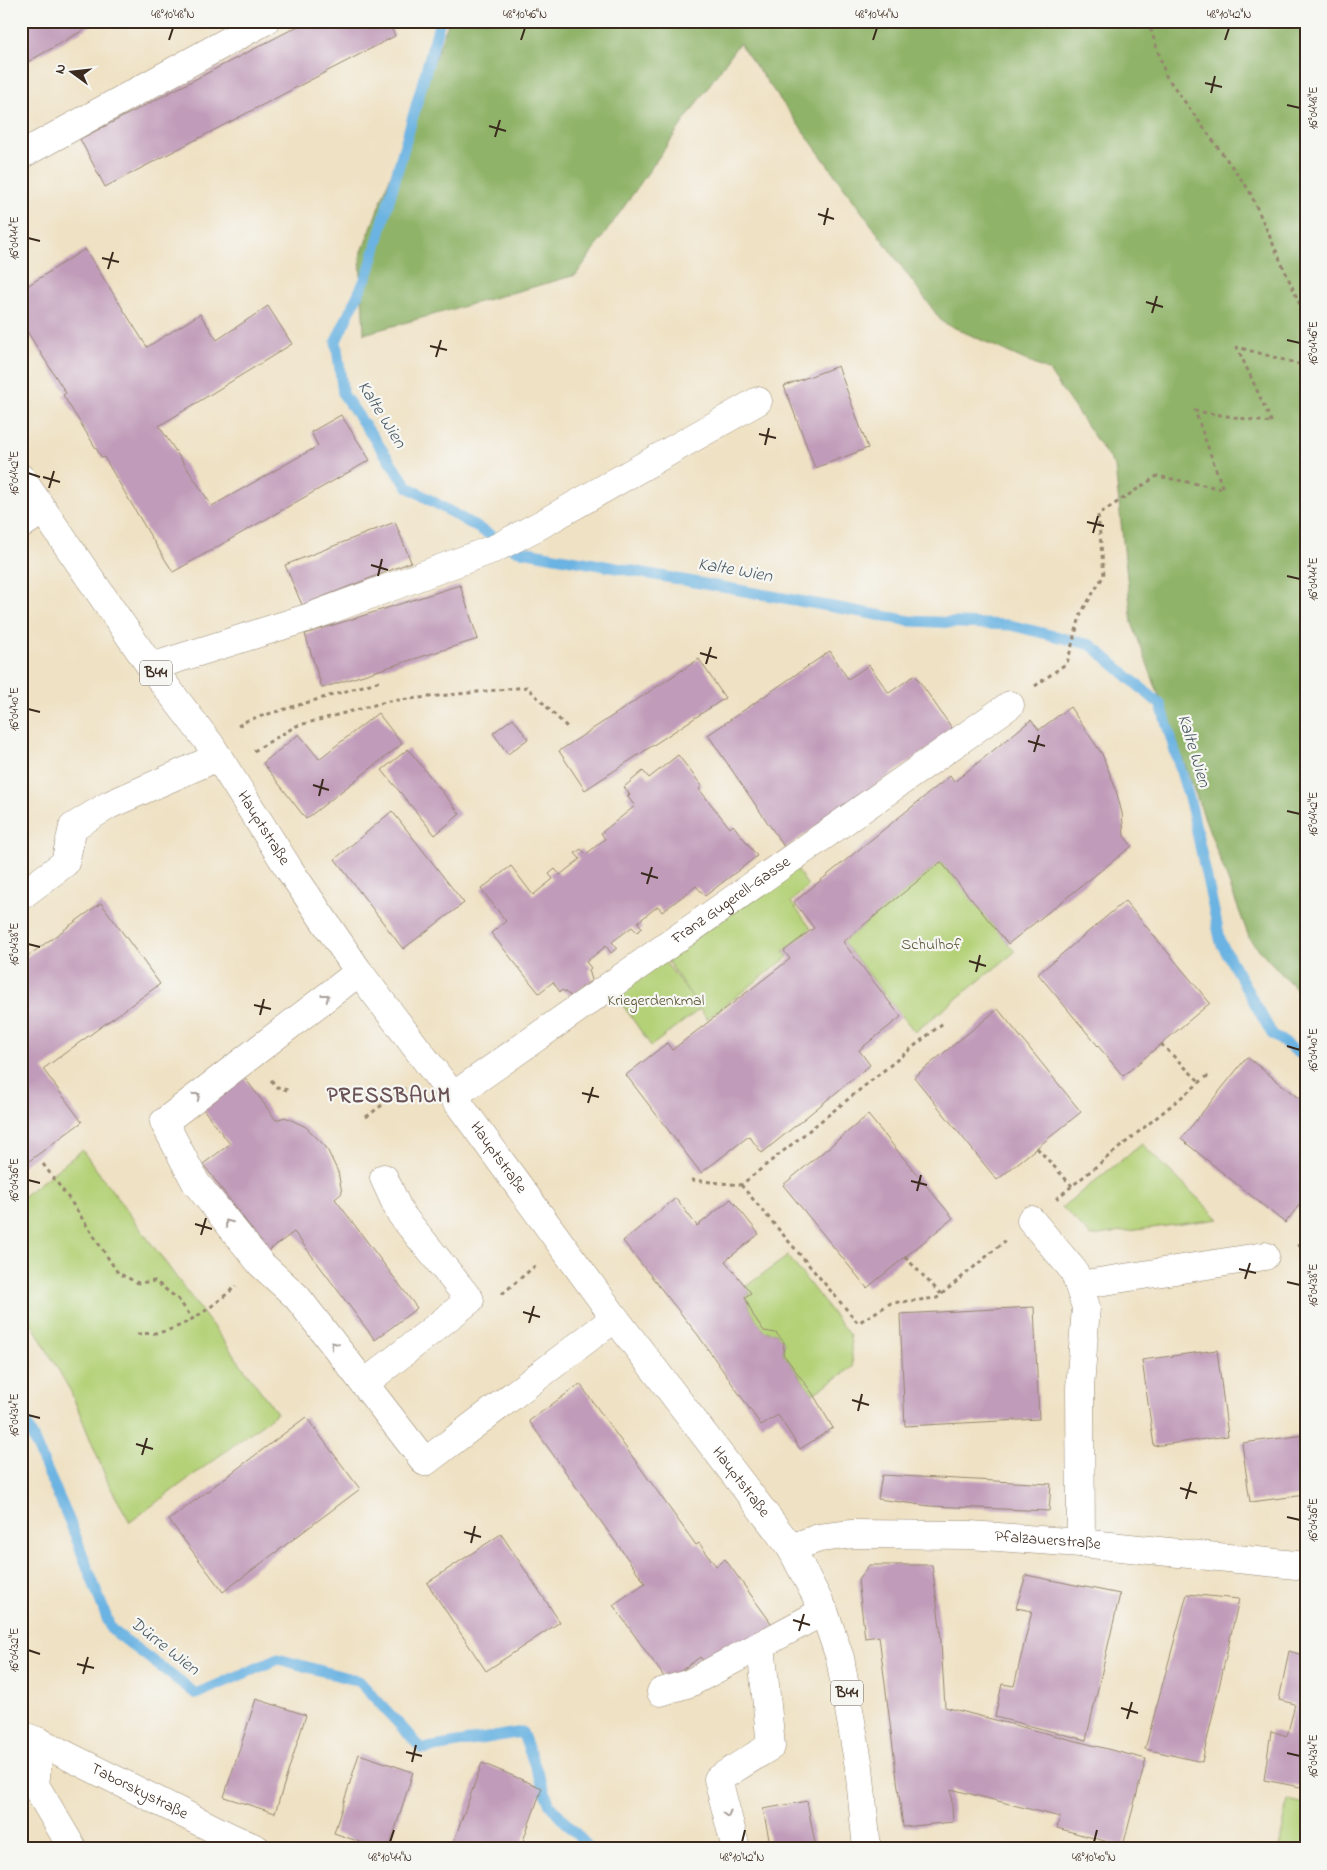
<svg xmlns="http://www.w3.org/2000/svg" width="1327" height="1870" viewBox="0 0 1327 1870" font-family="'Indie Flower',sans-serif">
  <rect width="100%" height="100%" fill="#f6f6f2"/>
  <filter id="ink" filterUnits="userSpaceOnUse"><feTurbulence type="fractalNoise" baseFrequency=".02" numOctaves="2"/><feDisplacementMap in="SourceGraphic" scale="10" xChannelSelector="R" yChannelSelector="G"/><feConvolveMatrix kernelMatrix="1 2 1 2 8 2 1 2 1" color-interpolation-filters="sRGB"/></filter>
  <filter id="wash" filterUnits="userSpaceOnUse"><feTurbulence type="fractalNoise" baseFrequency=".0096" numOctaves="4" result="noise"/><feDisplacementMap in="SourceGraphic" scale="20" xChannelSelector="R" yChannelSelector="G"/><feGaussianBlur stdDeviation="1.12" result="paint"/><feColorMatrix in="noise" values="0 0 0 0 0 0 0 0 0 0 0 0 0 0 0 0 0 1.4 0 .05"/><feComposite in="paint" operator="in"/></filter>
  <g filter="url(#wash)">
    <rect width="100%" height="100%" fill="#efe1c3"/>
    <path fill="#b4d177" stroke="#787e4a" d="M941,862L1015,952L915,1032L843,942Z
      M796,868L808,886L791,902L811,928L784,951L788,957L707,1019L700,1009L651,1046L616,995L662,958L697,1004L666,959Z
      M1142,1144L1219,1219L1091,1236L1062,1207Z
      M82,1150L277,1413L130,1522L109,1485L71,1392L21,1305V1198Z
      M788,1256L850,1336L853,1367L813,1394L783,1354L784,1342L776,1333L764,1331L753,1315L745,1297L751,1293L745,1287Z
      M1288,1800L1306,1804V1849H1279Z"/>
    <path fill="#8fb368" stroke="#656e43" d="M449,21H1306V1000L1250,940L1132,623L1115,467L1049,371L942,322L739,43L576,275L364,334L360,257Z"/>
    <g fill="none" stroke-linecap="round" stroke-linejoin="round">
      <path stroke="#6ab3e2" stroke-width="11" d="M440,21L369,271L336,341L343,394L408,487L516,550L911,621L1010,625L1091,645L1161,705L1191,805L1221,943L1272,1034L1306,1058
        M21,1411L70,1522L111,1629L196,1694L278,1659L359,1681L422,1749L522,1732L550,1805L590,1849"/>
    </g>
    <g id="blocks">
      <path fill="#c19cba" d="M21,21H99L26,63L21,56Z
        M308,21H388L395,36L105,187L80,139Z
        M85,249L147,347L200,314L217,340L268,306L292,344L159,426L212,506L318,446L311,432L341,415L370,460L173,572L151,537L104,457L102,458L63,395L66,393L21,322V290Z
        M838,366L868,448L815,468L784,386Z
        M395,522L411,562L302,605L285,565Z
        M460,585L478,639L322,688L305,634Z
        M830,651L848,679L869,665L889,693L915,675L954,731L785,848L708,735Z
        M699,659L725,698L585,790L559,751Z
        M1070,707L1102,754L1115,787L1122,813L1124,836L1132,846L1008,944L941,862L843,942L901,1017L859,1050L870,1065L762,1153L749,1136L701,1173L626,1075L667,1043L672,1050L790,959L784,951L814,928L794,902L950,776L954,782L1031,720L1039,730Z
        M378,713L402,744L306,819L263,763L299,734L319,759Z
        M513,718L528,739L508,754L493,733Z
        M408,749L460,814L435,835L382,770Z
        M678,755L702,786L699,789L730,828L733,825L757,856L705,896L696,886L662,912L658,906L638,922L642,928L637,932L632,927L612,942L617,948L611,953L606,946L586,962L591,968L589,970L592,980L571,996L562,990L560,992L553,982L539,993L491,933L506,921L481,889L511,866L533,895L553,879L549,874L555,869L560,875L580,859L575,853L581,849L586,854L605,839L601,833L635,806L627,796L630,795L624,787L643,771L649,778Z
        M392,811L464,903L403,949L335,859Z
        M1125,901L1210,1003L1123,1076L1038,974Z
        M101,903L160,984L43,1069L82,1122L21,1167V1053L28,1048L21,1038V961Z
        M998,1009L1081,1112L997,1180L914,1077Z
        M1247,1057L1306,1104V1197L1285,1223L1181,1139Z
        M239,1070L276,1120L285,1117L306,1127L326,1147L338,1172L342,1193L335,1199L417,1308L375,1340L294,1232L268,1251L203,1164L230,1144L197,1101Z
        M868,1115L953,1218L867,1288L783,1185Z
        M676,1198L697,1226L731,1199L759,1234L725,1261L751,1293L745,1297L753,1315L764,1331L776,1333L784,1342L783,1354L813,1394L833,1428L800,1449L778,1415L761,1425L698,1335L623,1241Z
        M1034,1307L1039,1419L905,1426L900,1314Z
        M1217,1350L1228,1436L1154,1446L1142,1360Z
        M580,1384L696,1545L699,1543L716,1566L725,1559L774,1627L707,1666L700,1657L667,1681L613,1605L645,1583L529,1421Z
        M306,1417L360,1489L223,1592L169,1520Z
        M1306,1435V1495L1250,1502L1242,1443Z
        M882,1475L1051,1484L1049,1511L930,1506L878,1499Z
        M501,1534L560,1622L486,1671L427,1583Z
        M869,1565H932L940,1627L945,1707L1146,1759L1123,1846L1057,1828L1060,1817L951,1789L953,1822L903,1827L879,1636L865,1638L858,1580Z
        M1026,1575L1120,1594L1086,1740L995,1717L1002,1684L1014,1686L1032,1611L1016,1608Z
        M1187,1594L1239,1599L1202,1762L1145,1749Z
        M1305,1600H1306V1628L1300,1627Z
        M1289,1651L1306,1656V1788L1264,1780L1271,1731L1287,1736L1295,1704L1279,1700Z
        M256,1699L306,1715L275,1813L224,1797Z
        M359,1754L413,1772L389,1849H380L334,1833Z
        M482,1763L542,1788L520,1849H451Z
        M807,1801L816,1849H771L763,1809Z"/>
    </g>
  </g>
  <g filter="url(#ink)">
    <use href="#blocks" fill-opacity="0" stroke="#958670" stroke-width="1"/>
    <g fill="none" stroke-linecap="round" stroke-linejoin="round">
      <g stroke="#958670" stroke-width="29">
        <g id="minor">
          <path d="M21,155L265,21"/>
          <path d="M21,525L43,510"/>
          <path d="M151,667L310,617L496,548L540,525L758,401"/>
          <path d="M21,896L65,863L73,827L109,805L218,757"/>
          <path d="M359,972L164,1122L196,1183L261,1264L297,1297L425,1462L615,1318"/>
          <path id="s1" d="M453,1096L1010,705"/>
          <path d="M1031,1220L1074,1271L1086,1307L1080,1388L1081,1543"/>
          <path d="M1079,1285L1265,1256"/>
          <path d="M364,1384L470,1300L400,1213L384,1178"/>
          <path id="s2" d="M791,1548L819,1538L852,1534L970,1535L1081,1543L1306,1566"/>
          <path d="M661,1692L690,1683L824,1611"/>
          <path id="s3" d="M21,1735L40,1742L228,1836L257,1849"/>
          <path d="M40,1742L35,1785L73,1849"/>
          <path d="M736,1849L718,1779L771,1746L761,1645"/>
        </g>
      </g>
      <g stroke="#958670" stroke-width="29">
        <g id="major">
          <path id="s4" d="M21,478L151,667L210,744L289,869L359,972L453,1096L615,1318L791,1548L824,1611L840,1658L859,1767L867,1849"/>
        </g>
      </g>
      <path stroke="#958670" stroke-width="3" stroke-dasharray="4 4" stroke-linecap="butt" d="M1148,21L1166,76L1249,190L1306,318
        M1035,686L1067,663L1081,613L1104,575L1098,515L1157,476L1223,489L1195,411L1272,423L1237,347L1306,366
        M238,726L248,720L380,681
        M254,751L296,726L389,701L527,687L568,728
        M1161,1044L1200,1082
        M271,1080L277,1087L291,1091
        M366,1117L405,1088
        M1037,1148L1072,1186
        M43,1164L70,1200L118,1273L138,1283L155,1281L178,1299L192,1318
        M691,1180L741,1185L943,1023
        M741,1185L858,1323L891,1303L937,1298L1005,1241
        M1056,1199L1210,1074
        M1297,1246L1306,1243
        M905,1257L941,1294
        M502,1294L536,1265
        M137,1334C145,1333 154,1334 161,1332C188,1326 216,1304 236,1286"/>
      <use href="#minor" stroke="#fff" stroke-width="28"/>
      <use href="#major" stroke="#fff" stroke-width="28"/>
    </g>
    <defs><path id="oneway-chevron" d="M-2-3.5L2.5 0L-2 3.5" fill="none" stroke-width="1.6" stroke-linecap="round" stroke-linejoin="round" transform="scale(1.25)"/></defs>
    <g stroke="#a79f9a">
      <use href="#oneway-chevron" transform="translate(326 997) rotate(-37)"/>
      <use href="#oneway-chevron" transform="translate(197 1096) rotate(-38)"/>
      <use href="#oneway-chevron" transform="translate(228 1223) rotate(-129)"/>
      <use href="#oneway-chevron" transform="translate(334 1345) rotate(-128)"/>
      <use href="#oneway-chevron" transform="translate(727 1814) rotate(76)"/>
    </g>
  </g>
  <path fill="none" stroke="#3b2a1e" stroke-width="2" d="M169,40L173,28M521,40L525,28M873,40L877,28M1225,40L1229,28M1205,83L1222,87M1211,93L1215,76M1287,105L1300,108M489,126L506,131M495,137L500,120M818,214L834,219M824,225L828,208M28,238L40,241M102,258L119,262M108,269L113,252M1146,302L1163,307M1152,313L1157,296M1287,340L1300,343M430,346L447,350M436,357L441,340M759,434L776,438M765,445L769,428M28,473L40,477M43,477L60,482M49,488L54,471M1087,522L1104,526M1093,533L1098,516M371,565L388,570M378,576L382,559M1287,576L1300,579M700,653L717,658M706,664L711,647M28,709L40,712M1028,741L1045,746M1034,752L1039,735M313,785L329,790M319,796L323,779M1287,811L1300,814M641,873L658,878M647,884L652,867M28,944L40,947M969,961L986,966M976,972L980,955M254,1005L271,1009M260,1015L264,999M1287,1046L1300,1050M582,1093L599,1097M588,1103L593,1087M28,1180L40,1183M911,1181L927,1185M917,1191L921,1175M195,1224L212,1229M201,1235L206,1218M1239,1269L1256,1273M1245,1279L1250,1263M1287,1282L1300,1285M523,1312L540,1317M529,1323L534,1306M852,1400L869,1405M858,1411L862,1394M28,1415L40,1418M136,1444L153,1449M142,1455L147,1438M1180,1488L1197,1493M1186,1499L1191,1482M1287,1517L1300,1520M464,1532L481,1537M471,1543L475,1526M793,1620L810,1625M799,1631L804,1614M28,1650L40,1654M77,1664L94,1668M83,1674L88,1657M1121,1708L1138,1713M1127,1719L1132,1702M406,1752L422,1756M1287,1753L1300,1756M412,1762L416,1745M390,1842L394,1830M742,1842L745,1830M1094,1842L1097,1830"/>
  <g text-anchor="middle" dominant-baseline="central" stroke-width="4.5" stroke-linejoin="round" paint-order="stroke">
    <g fill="#f6f6f2" stroke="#73675e" stroke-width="1">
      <rect x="140" y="660.5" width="32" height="25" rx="4"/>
      <rect x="831" y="1680.5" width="32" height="25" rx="4"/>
    </g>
    <g font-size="15" font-weight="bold" fill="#3b2a1e">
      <text x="156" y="673">B44</text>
      <text x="847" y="1693">B44</text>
    </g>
    <g font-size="16" fill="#3b2a1e" stroke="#f6f6f2">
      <text stroke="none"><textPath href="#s4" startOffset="426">Hauptstraße</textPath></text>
      <text stroke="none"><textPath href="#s1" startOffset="340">Franz Gugerell-Gasse</textPath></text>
      <text stroke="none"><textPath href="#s4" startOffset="831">Hauptstraße</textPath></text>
      <text stroke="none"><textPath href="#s4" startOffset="1236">Hauptstraße</textPath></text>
      <text stroke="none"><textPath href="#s2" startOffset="259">Pfalzauerstraße</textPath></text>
      <text stroke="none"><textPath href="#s3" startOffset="131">Taborskystraße</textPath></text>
    </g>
    <g font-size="16" fill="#595434" stroke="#f6f6f2">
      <text x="931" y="945">Schulhof</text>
      <text x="656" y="1001">Kriegerdenkmal</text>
    </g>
    <g font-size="18" font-style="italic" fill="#4b5a63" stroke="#f6f6f2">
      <text transform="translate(381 415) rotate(58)">Kalte Wien</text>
      <text transform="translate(735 571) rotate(10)">Kalte Wien</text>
      <text transform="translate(1193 751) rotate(73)">Kalte Wien</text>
      <text transform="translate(164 1647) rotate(38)">Dürre Wien</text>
    </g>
    <g font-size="21" font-weight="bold" letter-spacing="1" fill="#6a5255" stroke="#f6f6f2">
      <text x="389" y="1097">PRESSBAUM</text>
    </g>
  </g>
  <rect width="1327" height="1870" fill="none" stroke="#f6f6f2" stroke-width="55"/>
  <g transform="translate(72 72) rotate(285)" stroke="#f6f6f2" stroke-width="4" paint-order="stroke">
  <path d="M0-4L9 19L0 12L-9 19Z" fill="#3b2a1e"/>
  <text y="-8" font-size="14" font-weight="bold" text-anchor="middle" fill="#3b2a1e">N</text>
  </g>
  <rect x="28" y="28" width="1272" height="1814" fill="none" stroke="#3b2a1e" stroke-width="2"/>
  <g font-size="12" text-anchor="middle" fill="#3b2a1e">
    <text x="173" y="18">48°10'48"N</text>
    <text x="525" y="18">48°10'46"N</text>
    <text x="877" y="18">48°10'44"N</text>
    <text x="1229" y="18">48°10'42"N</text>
    <text transform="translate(1313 108) rotate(-90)" y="4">16°04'48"E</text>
    <text transform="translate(14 238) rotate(-90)" y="4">16°04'44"E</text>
    <text transform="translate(1313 343) rotate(-90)" y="4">16°04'46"E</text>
    <text transform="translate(14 473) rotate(-90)" y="4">16°04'42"E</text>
    <text transform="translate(1313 579) rotate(-90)" y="4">16°04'44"E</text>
    <text transform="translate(14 709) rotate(-90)" y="4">16°04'40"E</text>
    <text transform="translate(1313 814) rotate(-90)" y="4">16°04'42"E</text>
    <text transform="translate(14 944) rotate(-90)" y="4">16°04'38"E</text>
    <text transform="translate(1313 1050) rotate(-90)" y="4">16°04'40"E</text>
    <text transform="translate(14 1180) rotate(-90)" y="4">16°04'36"E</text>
    <text transform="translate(1313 1285) rotate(-90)" y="4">16°04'38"E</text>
    <text transform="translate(14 1415) rotate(-90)" y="4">16°04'34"E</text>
    <text transform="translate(1313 1520) rotate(-90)" y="4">16°04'36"E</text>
    <text transform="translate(14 1650) rotate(-90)" y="4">16°04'32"E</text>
    <text transform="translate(1313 1756) rotate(-90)" y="4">16°04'34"E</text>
    <text x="390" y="1861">48°10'44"N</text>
    <text x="742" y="1861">48°10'42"N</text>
    <text x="1094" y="1861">48°10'40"N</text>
  </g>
</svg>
